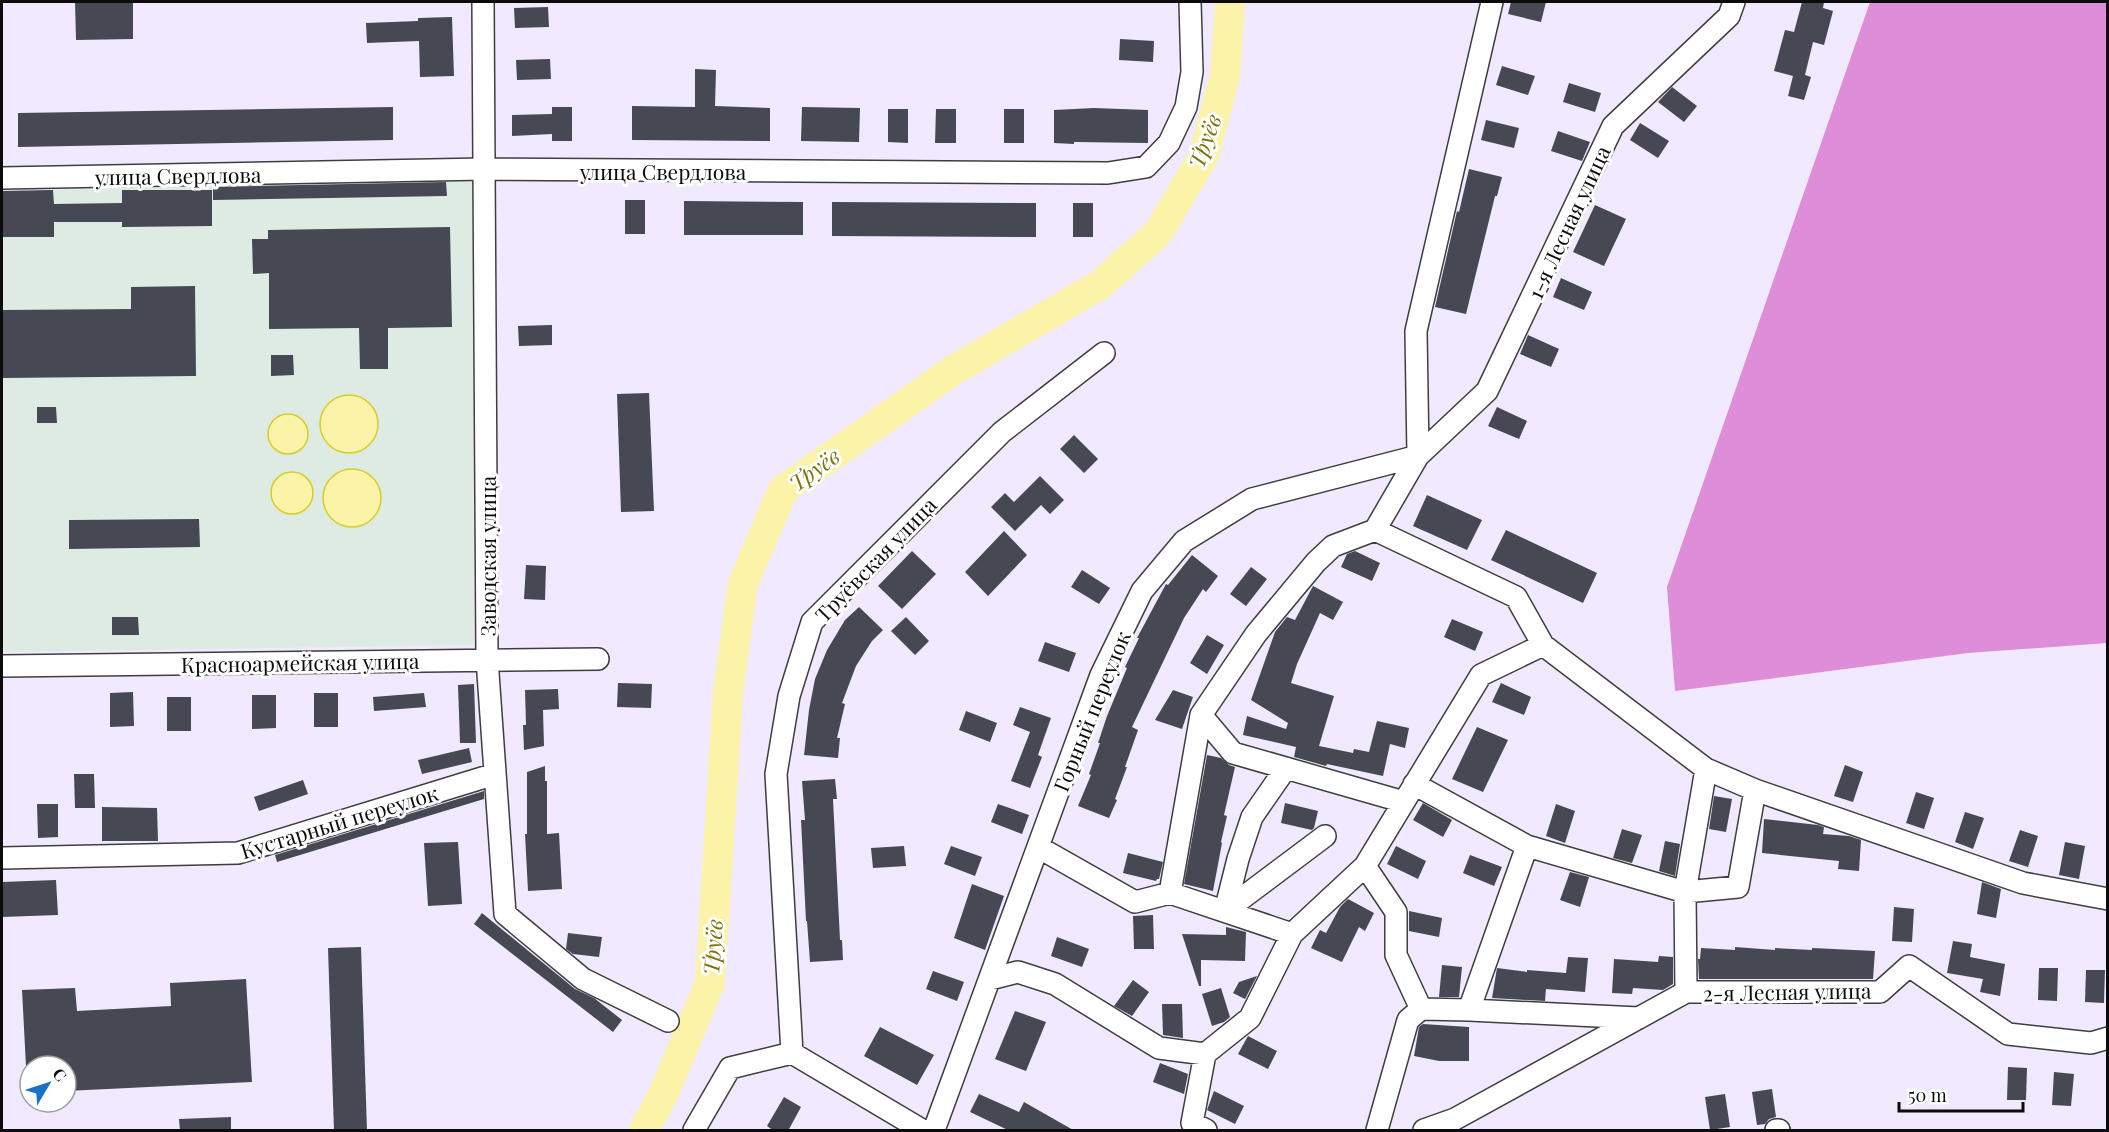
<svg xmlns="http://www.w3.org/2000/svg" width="2109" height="1132" viewBox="0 0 2109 1132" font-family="'Playfair Display',serif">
  <rect width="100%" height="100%" fill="#f0e9ff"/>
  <path fill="#deebe3" d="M472,180L474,645L2,652V191Z"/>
  <path fill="#de8dd8" d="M1870,2H2107V643L1968,653L1675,691L1667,587Z"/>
  <path fill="#fbf3a8" stroke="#d8cc29" stroke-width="1.5" d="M320 424a29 29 0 1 1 58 0a29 29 0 1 1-58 0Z
    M268 434a20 20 0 1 1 40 0a20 20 0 1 1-40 0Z
    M323 498a29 29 0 1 1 58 0a29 29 0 1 1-58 0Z
    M271 493a21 21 0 1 1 42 0a21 21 0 1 1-42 0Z"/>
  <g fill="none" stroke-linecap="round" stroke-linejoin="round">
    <path stroke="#fbf3a8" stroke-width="30" d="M644,1130L662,1097L710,983L728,692L743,583L783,490L952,371L1101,284L1158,233L1204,155L1225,76L1230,2"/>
  </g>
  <path fill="#464854" d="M75,2H133V39L76,40Z
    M1511,2H1546L1541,22L1508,14Z
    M1802,2H1824L1823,8L1833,11L1824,45L1813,42L1805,75L1811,77L1804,100L1788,96L1793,76L1774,71L1785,30L1794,32Z
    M548,7L549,27L515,28L514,8Z
    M452,17L454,76L420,77L419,41L367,43L366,23L418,21V18Z
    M1120,39L1154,41L1153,62L1119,60Z
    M550,59L551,79L517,80L516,60Z
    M1502,66L1535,76L1528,95L1496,85Z
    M695,69L716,70L715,106L770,108V141L632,140V106L695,107Z
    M1569,83L1601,93L1595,112L1563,102Z
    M1672,87L1697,106L1684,122L1658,102Z
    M393,107V140L18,147V113Z
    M552,107H572V141H552V134L512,136V115L552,114Z
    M802,107L860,108L859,142L801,141Z
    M1094,108L1148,110V143L1074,142V144L1054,143V110Z
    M888,109H908V143L888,142Z
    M936,109H956V143H935Z
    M1004,109H1024V143H1004Z
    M1486,120L1519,128L1514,148L1481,140Z
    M1640,123L1669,141L1658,158L1630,140Z
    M1558,131L1590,142L1582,161L1551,151Z
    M1469,169L1502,177L1497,196H1495L1466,314L1435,307L1457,211L1459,212Z
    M446,182L447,196L213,200V187Z
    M53,190L54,204L122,203V190H212V226L122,227V222H54V237H2V191Z
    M625,200H645V234H625Z
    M684,201L803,202V235H684Z
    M832,202L1036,203V237L832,236Z
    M1073,203H1093V237H1073Z
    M1595,205L1626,219L1604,266L1573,252Z
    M450,227L452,327L388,328V369H360L359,328L269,329V273L253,274L252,239H268V230Z
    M1561,278L1592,292L1584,310L1553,297Z
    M195,286L196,376L2,378V310L131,309V287Z
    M552,325V345L519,346L518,326Z
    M1528,335L1559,349L1551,367L1520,354Z
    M271,355H293L294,375L271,376Z
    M649,393L654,511L621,512L617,394Z
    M37,407H56L57,423H37Z
    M1497,407L1527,421L1519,439L1488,426Z
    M1074,435L1098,459L1084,473L1060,449Z
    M1040,476L1064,500L1050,514L1041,505L1015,531L991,507L1005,493L1014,502Z
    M1427,495L1482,520L1467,550L1413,526Z
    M199,519L200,547L69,549V520Z
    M1506,530L1597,573L1583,603L1491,560Z
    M1004,531L1027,555L988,596L965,572Z
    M912,551L936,574L902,609L878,586Z
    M1355,551L1380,563L1372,581L1341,567L1347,554Z
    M1192,555L1218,576L1206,592L1203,589L1184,618L1132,727L1138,730L1125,767H1127L1115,799L1117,800L1109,818L1078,806L1091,775L1089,774L1100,743H1098L1107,716L1127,668L1125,667L1139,638H1137L1166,584L1168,585Z
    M526,565L546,566L545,600L524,599Z
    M1251,567L1267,579L1246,606L1230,594Z
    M1082,570L1110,588L1099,604L1071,587Z
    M1313,586L1343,602L1333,620L1320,613L1297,664L1291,683L1334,696L1319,746L1353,753L1354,749L1369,752L1377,721L1409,728L1405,748L1390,744L1383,776L1327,764L1326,766L1294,757L1296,747L1243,735L1247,716L1286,729L1288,723L1251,700L1275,632L1287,617L1295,620Z
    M859,607L883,630L872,641L856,666L842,703L845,704L837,738H840L838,758L804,755L809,710L815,679L827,650L845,620Z
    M112,617H138L139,635H112Z
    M906,617L929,641L915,655L891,631Z
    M1452,619L1483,632L1475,651L1444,637Z
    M1207,635L1224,645L1207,674L1190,663Z
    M1045,642L1076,653L1069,672L1038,661Z
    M618,683L652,684L651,708L617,707Z
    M1501,683L1531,697L1524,715L1492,702Z
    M474,684L476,743H460L458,685Z
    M558,689L559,709L543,710L544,746L524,750L523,725H526L525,690Z
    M1173,690L1193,697L1182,729L1155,720Z
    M133,692L134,726L110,727V693Z
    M314,693H338V727H314Z
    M424,693L426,707L374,711L373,697Z
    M252,695H276V728L252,729Z
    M167,697H191V731H167Z
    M1020,707L1051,718L1038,755L1042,757L1030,788L1011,781L1030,732L1013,725Z
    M966,711L997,723L990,742L959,730Z
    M1477,727L1508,740L1483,792L1452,779Z
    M469,748L472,762L422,774L418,760Z
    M1207,755L1221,758L1229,765L1235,767L1224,815L1227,816L1221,842L1222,843L1213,891L1184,884Z
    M1845,765L1863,772L1853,802L1834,796Z
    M545,766V781H547V834L559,833L562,889L528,891L525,834H527V772Z
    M74,774H94L95,808H75Z
    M835,779L837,799H833L840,940H842L843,960L810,962L807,921H806L801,820H805L802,781Z
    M303,780L308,794L259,811L254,797Z
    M484,791V799L277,862L275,855Z
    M1916,792L1934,798L1924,829L1906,823Z
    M1714,796L1732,799L1726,832L1709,829Z
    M1285,803L1318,811L1314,828L1312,830L1281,823Z
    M1423,803L1452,820L1443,837L1413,820Z
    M37,804H58V837L38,838Z
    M998,804L1029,815L1022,834L991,822Z
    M1556,804L1575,811L1565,843L1546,836Z
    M102,807L157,808L158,841H102Z
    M1965,812L1984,818L1973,849L1955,842Z
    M1764,819L1818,825L1824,827L1823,834L1849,836L1861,840L1859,871L1838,869L1839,861L1762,853Z
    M1622,829L1642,835L1632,863L1613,858Z
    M2020,830L2038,836L2028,867L2009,861Z
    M1665,841L1680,844L1675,876L1659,871Z
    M458,842L462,904L428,906L424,843Z
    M2065,842L2085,846L2079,879L2059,875Z
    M904,846L906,866L873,868L871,848Z
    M951,846L982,857L975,876L944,864Z
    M1396,846L1426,861L1418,879L1387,864Z
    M1128,853L1163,862L1159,879H1157L1156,881L1123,873Z
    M1470,855L1502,867L1494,886L1463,873Z
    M1570,872L1589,877L1580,907L1560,900Z
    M56,880L58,915L2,917V882Z
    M1982,882L2001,889L1996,918L1977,914Z
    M972,884L1004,896L985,950L954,938Z
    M1348,899L1374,913L1365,931L1359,927L1342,962L1311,948L1320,930L1326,933L1340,907Z
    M1894,907L1914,909L1912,942L1892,941Z
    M1409,911L1442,918L1439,937L1409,931Z
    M482,913L575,989L594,998L622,1020L613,1032L474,924Z
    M1153,915L1154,949H1134L1133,916Z
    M1226,927L1246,932L1245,961L1201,960V986H1199L1182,934L1226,935Z
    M568,933L602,937L599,957L573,954L566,949Z
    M1057,937L1089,949L1082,967L1051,956Z
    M1953,941L1972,944L1970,957L2005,964L2000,996L1980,992L1983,979L1947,973Z
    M361,947L367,1131H334L328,948Z
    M1735,947L1775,950V948L1812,950V948L1875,951L1873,979H1699L1698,959H1700L1701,948L1735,950Z
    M1659,956L1673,957V984L1663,990L1633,988L1632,994L1612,993L1614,959L1658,962Z
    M1568,957L1588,958L1585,992L1546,989L1545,1001L1492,998L1497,968L1527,972V970L1566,973Z
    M1442,965L1462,967L1459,997H1439Z
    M2039,968H2058L2057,1001L2038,1000Z
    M2086,970H2105L2104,1003L2085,1002Z
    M933,971L964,982L957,1001L926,989Z
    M1257,976L1245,999L1233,993L1239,982Z
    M246,979L252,1082L66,1091V1066H26L22,990L75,988L77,1011L171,1006L170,983Z
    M1133,980L1149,992L1132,1016L1114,1006Z
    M1221,988L1230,1017L1224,1022L1212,1026L1202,994Z
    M1162,1004H1182L1183,1038L1163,1035Z
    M1015,1011L1046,1022L1026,1071L995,1059Z
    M1423,1024L1469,1027V1061H1439L1414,1056L1419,1027Z
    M880,1027L934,1055L917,1085L864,1056Z
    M1248,1036L1277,1051L1268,1069L1238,1054Z
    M1160,1063L1188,1074L1184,1094L1153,1082Z
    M2008,1067L2027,1068L2026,1100H2007Z
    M2054,1072L2074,1074L2071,1106L2052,1105Z
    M1772,1089L1776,1117L1769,1119L1765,1124L1757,1125L1752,1092Z
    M1214,1091L1244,1106L1235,1124L1207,1110Z
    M979,1094L1019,1112L1024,1102L1075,1131H1010L970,1112Z
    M1725,1094L1730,1127L1710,1130L1705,1097Z
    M784,1097L801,1107L788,1131H774L767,1126Z
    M231,1117V1131H180L179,1119Z"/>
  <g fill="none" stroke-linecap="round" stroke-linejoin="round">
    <g stroke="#3e3e3e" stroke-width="24">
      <path id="minor" d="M483,2L487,659L505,914L583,979L668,1021
        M1492,2L1416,331L1418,456L1487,391L1613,126L1729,16L1734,2
        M2,178L484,169L1108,173L1146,167L1169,143L1186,107L1192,72L1190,2
        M1418,456L1375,530L1516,597L1543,645
        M2,666L598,659
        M1201,715L1233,753L1404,802
        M1286,768L1252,817L1238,859L1225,911L1325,836
        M1414,784L1527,846L1685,892L1738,887L1755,790
        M1038,847L1135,902L1170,893L1201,715L1256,634L1316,562L1333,546L1375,530
        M2,858L238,853L495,774
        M1365,866L1396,912V955L1421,1009
        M1170,893L1292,934
        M990,979L1018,972L1055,984L1159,1048L1205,1054
        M1686,992L1685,892L1706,769
        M1469,1010L1639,1018
        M792,1053L776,774L789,696L812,622L1002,432L1104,353
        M792,1053L922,1130
        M694,1130L730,1068L792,1053
        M934,1130L1101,675L1142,591L1184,541L1252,499L1418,456
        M1206,1130L1192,1123L1205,1054L1250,1018L1292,934L1365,866L1481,675L1543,645L1706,769L1755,790L2023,883L2108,899
        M1377,1130L1408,1020L1421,1009L1469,1010L1527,846
        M1424,1130L1455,1119L1686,992H1880L1909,966L2008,1034L2091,1043L2108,1038
        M1776,1130H1779"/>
    </g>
    <use href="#minor" stroke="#fff" stroke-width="21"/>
  </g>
  <g text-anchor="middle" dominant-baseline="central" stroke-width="6" stroke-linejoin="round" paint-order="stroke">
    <g font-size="21" fill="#0b0b0b" stroke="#fff">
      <text x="663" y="171">улица Свердлова</text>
      <text transform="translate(178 175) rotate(-1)">улица Свердлова</text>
      <text transform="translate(1568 222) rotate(-65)">1-я Лесная улица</text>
      <text transform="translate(487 556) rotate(-90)">Заводская улица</text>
      <text transform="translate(875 559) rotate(-46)">Труёвская улица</text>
      <text transform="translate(300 662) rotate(-1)">Красноармейская улица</text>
      <text transform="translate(1091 711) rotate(-68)">Горный переулок</text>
      <text transform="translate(339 821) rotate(-17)">Кустарный переулок</text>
      <text transform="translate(1787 991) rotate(-1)">2-я Лесная улица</text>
    </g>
    <g font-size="22" font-style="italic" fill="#79750d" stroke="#fff">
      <text transform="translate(1204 141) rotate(-70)">Труёв</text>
      <text transform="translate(814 469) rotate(-36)">Труёв</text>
      <text transform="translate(712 947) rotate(-86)">Труёв</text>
    </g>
  </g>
  <rect width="2109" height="1132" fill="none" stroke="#0b0b0b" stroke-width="6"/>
  <g transform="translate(48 1084) rotate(51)"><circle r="28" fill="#ffffff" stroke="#9d9d9d" stroke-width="1.5"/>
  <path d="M0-4.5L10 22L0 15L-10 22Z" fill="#1872c5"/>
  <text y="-9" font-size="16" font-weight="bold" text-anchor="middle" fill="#0b0b0b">С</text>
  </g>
  <path d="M1899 1102v9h124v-9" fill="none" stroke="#0b0b0b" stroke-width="3"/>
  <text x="1908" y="1102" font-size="18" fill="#0b0b0b" stroke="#ffffff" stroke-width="4.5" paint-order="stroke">50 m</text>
</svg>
